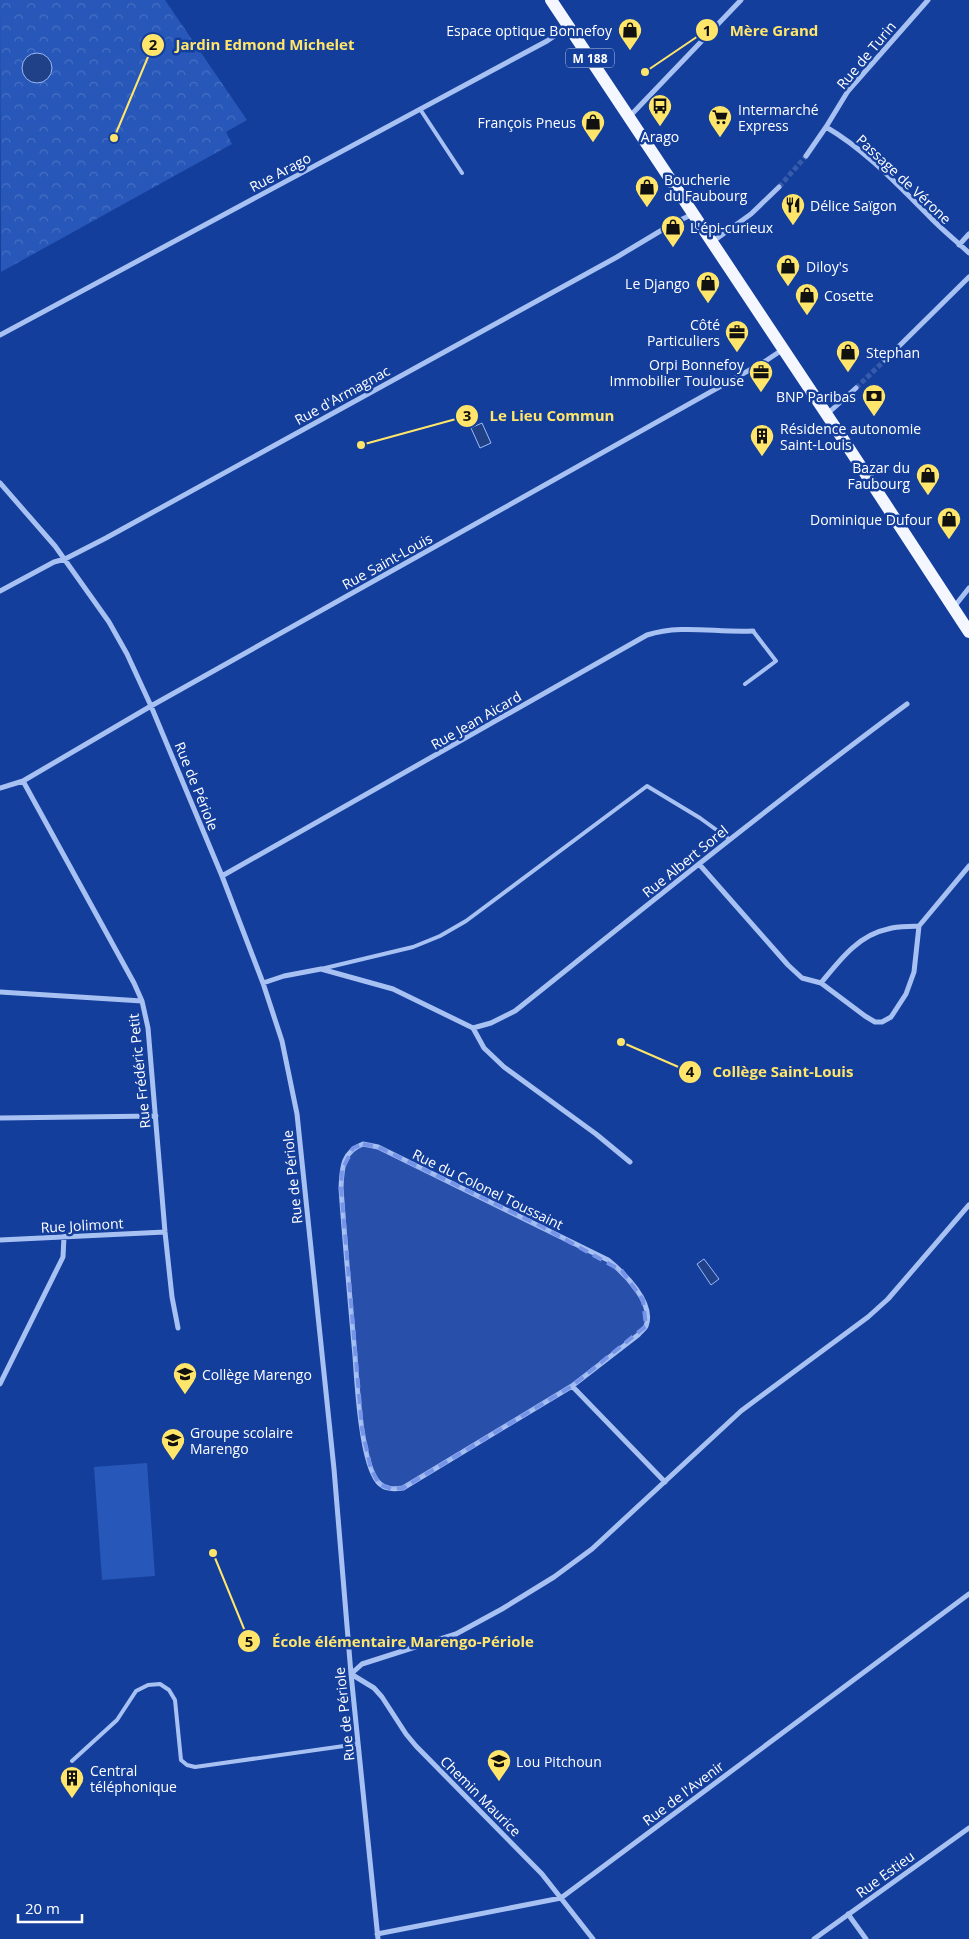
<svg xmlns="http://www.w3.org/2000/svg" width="969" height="1939" viewBox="0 0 969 1939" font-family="'Open Sans',sans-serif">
  <defs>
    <pattern id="forest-crowns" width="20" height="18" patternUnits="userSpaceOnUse" patternTransform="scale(1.25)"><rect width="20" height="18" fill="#2757b9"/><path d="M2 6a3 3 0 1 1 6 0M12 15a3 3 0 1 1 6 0" fill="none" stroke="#4770c4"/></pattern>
  </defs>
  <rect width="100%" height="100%" fill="#143e9b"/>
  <path fill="#2757b9" d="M147,1463L155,1576L102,1580L94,1467Z"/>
  <path fill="url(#forest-crowns)" d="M0,0H165L247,120L226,132L232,144L1,272Z"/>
  <path fill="#204087" stroke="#9abaf6" d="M22 68a15 15 0 1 1 30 0a15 15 0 1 1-30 0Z
    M482,423L491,443L480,448L471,428Z
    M704,1259L719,1279L711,1285L697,1264Z"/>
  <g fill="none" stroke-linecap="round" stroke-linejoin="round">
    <path stroke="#375baa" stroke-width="5" stroke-dasharray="5 2.5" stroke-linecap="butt" d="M779,187L806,156
      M856,388L885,360"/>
    <path stroke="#a8c1f3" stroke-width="4" d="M420,109L462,173
      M745,684L776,661L753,631
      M321,969L413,947L440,936L466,921L647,786L700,818L729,839
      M72,1761L117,1720L136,1691L148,1685L160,1684L169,1690L175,1700L181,1760L187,1765L195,1767L358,1744"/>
    <path stroke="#a8c1f3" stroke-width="5" d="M630,116L741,0
      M826,127L848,91L928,0
      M806,156L826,127C864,149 896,183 927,214C940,228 955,240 969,253
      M712,242L751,214L779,187
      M959,245L969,234
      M0,335L547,41L568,27
      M885,360L969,277
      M826,415L856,388
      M0,483L55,546L109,622L127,654L151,706L222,876L263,983L282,1041L297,1114L334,1469L351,1674L378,1939
      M0,591L54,562L65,559L106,538L617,257L672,224L693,214
      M954,607L969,588
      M23,781L134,983L142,1001L148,1028L165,1232L172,1297L178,1328
      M0,788L23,781L151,706L764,362L782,350
      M699,864L788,965L802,978L821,983C839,961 858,935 888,929C898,926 909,927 919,926
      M222,876L647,635C682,624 716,633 753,631
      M919,926L969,866
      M263,983L284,976L321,969L393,989L473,1028L491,1023L515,1011C645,907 773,803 907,704
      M821,983L865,1016L875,1022H882L891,1017L906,994L914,972L919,926
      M0,992L142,1001
      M473,1028L484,1048L504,1067L596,1134L630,1162
      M0,1118L156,1116
      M363,1144L378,1147L608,1260C624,1273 655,1303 646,1326C645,1329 640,1332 638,1335L572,1386L403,1488C395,1489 385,1490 378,1482C361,1462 357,1384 355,1356C350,1300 345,1244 341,1188C342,1168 342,1152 363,1144Z
      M0,1240L165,1232
      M0,1384L63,1257L64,1236
      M572,1386L665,1482
      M351,1674L362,1664L456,1634L502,1609L554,1577L592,1549L741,1411L868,1317L888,1299L969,1205
      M351,1674L374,1688L382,1697L406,1734L416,1746L542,1874L593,1939
      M848,1914L866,1939
      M377,1934L561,1898L969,1594
      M814,1939L969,1828"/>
    <path stroke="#f4f7ff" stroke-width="12" d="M551,0L837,430L969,632"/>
  </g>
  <path fill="#7795e8" fill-opacity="0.2" stroke="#7795e8" stroke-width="4" stroke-dasharray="10 6" stroke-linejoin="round" d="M363,1144L378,1147L541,1226L622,1271L643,1300L646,1326L572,1386L403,1488L391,1489L379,1484L371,1469L362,1429L341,1188L342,1170L353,1148Z"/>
  <defs>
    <g id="shop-pin" transform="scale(1.25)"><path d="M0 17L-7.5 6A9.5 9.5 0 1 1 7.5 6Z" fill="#ffe66a" stroke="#143e9b"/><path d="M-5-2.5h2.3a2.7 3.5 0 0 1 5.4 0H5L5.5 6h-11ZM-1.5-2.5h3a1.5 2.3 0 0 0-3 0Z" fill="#111"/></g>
    <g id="bus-pin" transform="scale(1.25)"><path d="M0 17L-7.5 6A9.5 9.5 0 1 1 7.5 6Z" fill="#ffe66a" stroke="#143e9b"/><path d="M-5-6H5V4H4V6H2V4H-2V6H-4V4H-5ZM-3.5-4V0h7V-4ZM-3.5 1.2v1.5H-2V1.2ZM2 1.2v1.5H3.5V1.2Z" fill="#111"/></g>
    <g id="supermarket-pin" transform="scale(1.25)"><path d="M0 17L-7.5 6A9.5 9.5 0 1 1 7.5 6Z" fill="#ffe66a" stroke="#143e9b"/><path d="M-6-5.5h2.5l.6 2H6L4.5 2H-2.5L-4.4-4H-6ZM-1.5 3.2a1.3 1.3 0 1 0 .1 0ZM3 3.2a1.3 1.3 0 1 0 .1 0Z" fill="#111"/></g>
    <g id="restaurant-pin" transform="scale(1.25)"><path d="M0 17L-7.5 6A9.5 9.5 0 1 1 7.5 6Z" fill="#ffe66a" stroke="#143e9b"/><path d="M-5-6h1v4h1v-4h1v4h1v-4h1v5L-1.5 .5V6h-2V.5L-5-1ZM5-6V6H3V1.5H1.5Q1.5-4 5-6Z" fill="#111"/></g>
    <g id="office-pin" transform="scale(1.25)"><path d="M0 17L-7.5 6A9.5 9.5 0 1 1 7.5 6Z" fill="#ffe66a" stroke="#143e9b"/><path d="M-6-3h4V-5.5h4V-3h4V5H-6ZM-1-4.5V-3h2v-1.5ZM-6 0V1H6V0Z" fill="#111"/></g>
    <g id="bank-pin" transform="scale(1.25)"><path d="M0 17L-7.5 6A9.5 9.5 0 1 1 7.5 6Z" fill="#ffe66a" stroke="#143e9b"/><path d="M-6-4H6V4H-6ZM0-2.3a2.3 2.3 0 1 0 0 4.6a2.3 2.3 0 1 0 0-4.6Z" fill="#111"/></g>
    <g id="building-pin" transform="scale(1.25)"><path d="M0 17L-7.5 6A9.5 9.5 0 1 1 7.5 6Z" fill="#ffe66a" stroke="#143e9b"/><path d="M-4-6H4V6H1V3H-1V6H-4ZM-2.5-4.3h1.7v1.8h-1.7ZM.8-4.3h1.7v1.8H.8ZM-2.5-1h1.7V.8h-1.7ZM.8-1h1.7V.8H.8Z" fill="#111"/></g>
    <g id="school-pin" transform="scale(1.25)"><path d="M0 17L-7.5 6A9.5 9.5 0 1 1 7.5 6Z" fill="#ffe66a" stroke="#143e9b"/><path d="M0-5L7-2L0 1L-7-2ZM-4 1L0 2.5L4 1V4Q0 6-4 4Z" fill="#111"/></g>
  </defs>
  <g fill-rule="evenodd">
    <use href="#shop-pin" x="630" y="30"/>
    <use href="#bus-pin" x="660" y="106"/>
    <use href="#supermarket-pin" x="720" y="117"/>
    <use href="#shop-pin" x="593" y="122"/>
    <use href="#shop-pin" x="647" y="187"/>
    <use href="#restaurant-pin" x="793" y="205"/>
    <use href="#shop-pin" x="673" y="227"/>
    <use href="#shop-pin" x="788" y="266"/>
    <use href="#shop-pin" x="708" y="283"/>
    <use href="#shop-pin" x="807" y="295"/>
    <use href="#office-pin" x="737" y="332"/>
    <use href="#shop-pin" x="848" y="352"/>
    <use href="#office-pin" x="761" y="372"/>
    <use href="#bank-pin" x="874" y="396"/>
    <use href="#building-pin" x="762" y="436"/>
    <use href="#shop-pin" x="928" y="475"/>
    <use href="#shop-pin" x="949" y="519"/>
    <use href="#school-pin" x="185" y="1374"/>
    <use href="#school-pin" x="173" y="1440"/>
    <use href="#school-pin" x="499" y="1761"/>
    <use href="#building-pin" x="72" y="1778"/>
  </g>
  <g text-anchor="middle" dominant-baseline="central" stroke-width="5" stroke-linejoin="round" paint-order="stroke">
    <rect fill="#143e9b" stroke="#b8c5e1" stroke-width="1" x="566" y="48.5" width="48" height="19" rx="4"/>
    <g font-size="12" font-weight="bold" fill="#fff">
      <text x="590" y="58">M 188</text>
    </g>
    <g font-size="14" fill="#fff" stroke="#143e9b" text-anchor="start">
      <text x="612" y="30" text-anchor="end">Espace optique Bonnefoy</text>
      <text x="738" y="109">Intermarché<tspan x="738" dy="16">Express</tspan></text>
      <text x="576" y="122" text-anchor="end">François Pneus</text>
      <text x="660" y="136" text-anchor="middle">Arago</text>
      <text x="664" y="179">Boucherie<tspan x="664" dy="16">du Faubourg</tspan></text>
      <text x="810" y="205">Délice Saïgon</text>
      <text x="690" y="227">L'épi-curieux</text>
      <text x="806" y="266">Diloy's</text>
      <text x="690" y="283" text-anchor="end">Le Django</text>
      <text x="824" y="295">Cosette</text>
      <text x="720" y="324" text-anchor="end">Côté<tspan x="720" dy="16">Particuliers</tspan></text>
      <text x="866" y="352">Stephan</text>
      <text x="744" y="364" text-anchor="end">Orpi Bonnefoy<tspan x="744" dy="16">Immobilier Toulouse</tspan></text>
      <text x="856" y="396" text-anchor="end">BNP Paribas</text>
      <text x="780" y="428">Résidence autonomie<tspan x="780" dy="16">Saint-Louis</tspan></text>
      <text x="910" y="467" text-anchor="end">Bazar du<tspan x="910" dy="16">Faubourg</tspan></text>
      <text x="932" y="519" text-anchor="end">Dominique Dufour</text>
      <text x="202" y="1374">Collège Marengo</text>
      <text x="190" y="1432">Groupe scolaire<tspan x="190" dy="16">Marengo</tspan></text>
      <text x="516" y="1761">Lou Pitchoun</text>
      <text x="90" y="1770">Central<tspan x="90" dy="16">téléphonique</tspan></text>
    </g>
    <g font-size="14" fill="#fff" stroke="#143e9b">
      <text transform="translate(866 55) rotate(-50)">Rue de Turin</text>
      <text transform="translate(280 172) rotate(-28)">Rue Arago</text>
      <text transform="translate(904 179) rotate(43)">Passage de Vérone</text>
      <text transform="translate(342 395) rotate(-29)">Rue d'Armagnac</text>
      <text transform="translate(387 561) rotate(-29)">Rue Saint-Louis</text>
      <text transform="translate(476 720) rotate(-30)">Rue Jean Aicard</text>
      <text transform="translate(197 786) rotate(68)">Rue de Périole</text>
      <text transform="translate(685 861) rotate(-39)">Rue Albert Sorel</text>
      <text transform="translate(139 1071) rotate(-96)">Rue Frédéric Petit</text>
      <text transform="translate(292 1177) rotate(-96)">Rue de Périole</text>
      <text transform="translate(488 1189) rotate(26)">Rue du Colonel Toussaint</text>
      <text transform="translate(82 1225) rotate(-3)">Rue Jolimont</text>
      <text transform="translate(344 1714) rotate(-96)">Rue de Périole</text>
      <text transform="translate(683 1793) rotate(-37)">Rue de l'Avenir</text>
      <text transform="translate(481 1796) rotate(45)">Chemin Maurice</text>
      <text transform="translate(885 1874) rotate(-36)">Rue Estieu</text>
    </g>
  </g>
  <path fill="none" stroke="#ffe66a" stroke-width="2" d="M645 72L707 30M114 138L153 45M361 445L467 416M621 1042L690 1072M213 1553L249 1641"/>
  <g fill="#ffe66a" stroke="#143e9b" stroke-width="2">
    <circle cx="645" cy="72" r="5"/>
    <circle cx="114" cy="138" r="5"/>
    <circle cx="361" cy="445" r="5"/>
    <circle cx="621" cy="1042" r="5"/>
    <circle cx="213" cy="1553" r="5"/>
    <circle cx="707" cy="30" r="12"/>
    <circle cx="153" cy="45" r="12"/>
    <circle cx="467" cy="416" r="12"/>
    <circle cx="690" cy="1072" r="12"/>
    <circle cx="249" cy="1641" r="12"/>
  </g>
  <g font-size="15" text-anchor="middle" font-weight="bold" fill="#111">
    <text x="707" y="36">1</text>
    <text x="153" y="50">2</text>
    <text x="467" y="421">3</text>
    <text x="690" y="1077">4</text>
    <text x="249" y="1647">5</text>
  </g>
  <g font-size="15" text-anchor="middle" font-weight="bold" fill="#ffe66a" stroke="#143e9b" stroke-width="5" stroke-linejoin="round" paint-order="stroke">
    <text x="774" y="36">Mère Grand</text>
    <text x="265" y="50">Jardin Edmond Michelet</text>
    <text x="552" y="421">Le Lieu Commun</text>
    <text x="783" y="1077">Collège Saint-Louis</text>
    <text x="403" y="1647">École élémentaire Marengo-Périole</text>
  </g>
  <path d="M18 1914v8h64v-8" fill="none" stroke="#ffffff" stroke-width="2.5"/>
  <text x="25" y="1914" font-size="15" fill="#ffffff" stroke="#143e9b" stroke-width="4" paint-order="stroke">20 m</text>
</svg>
